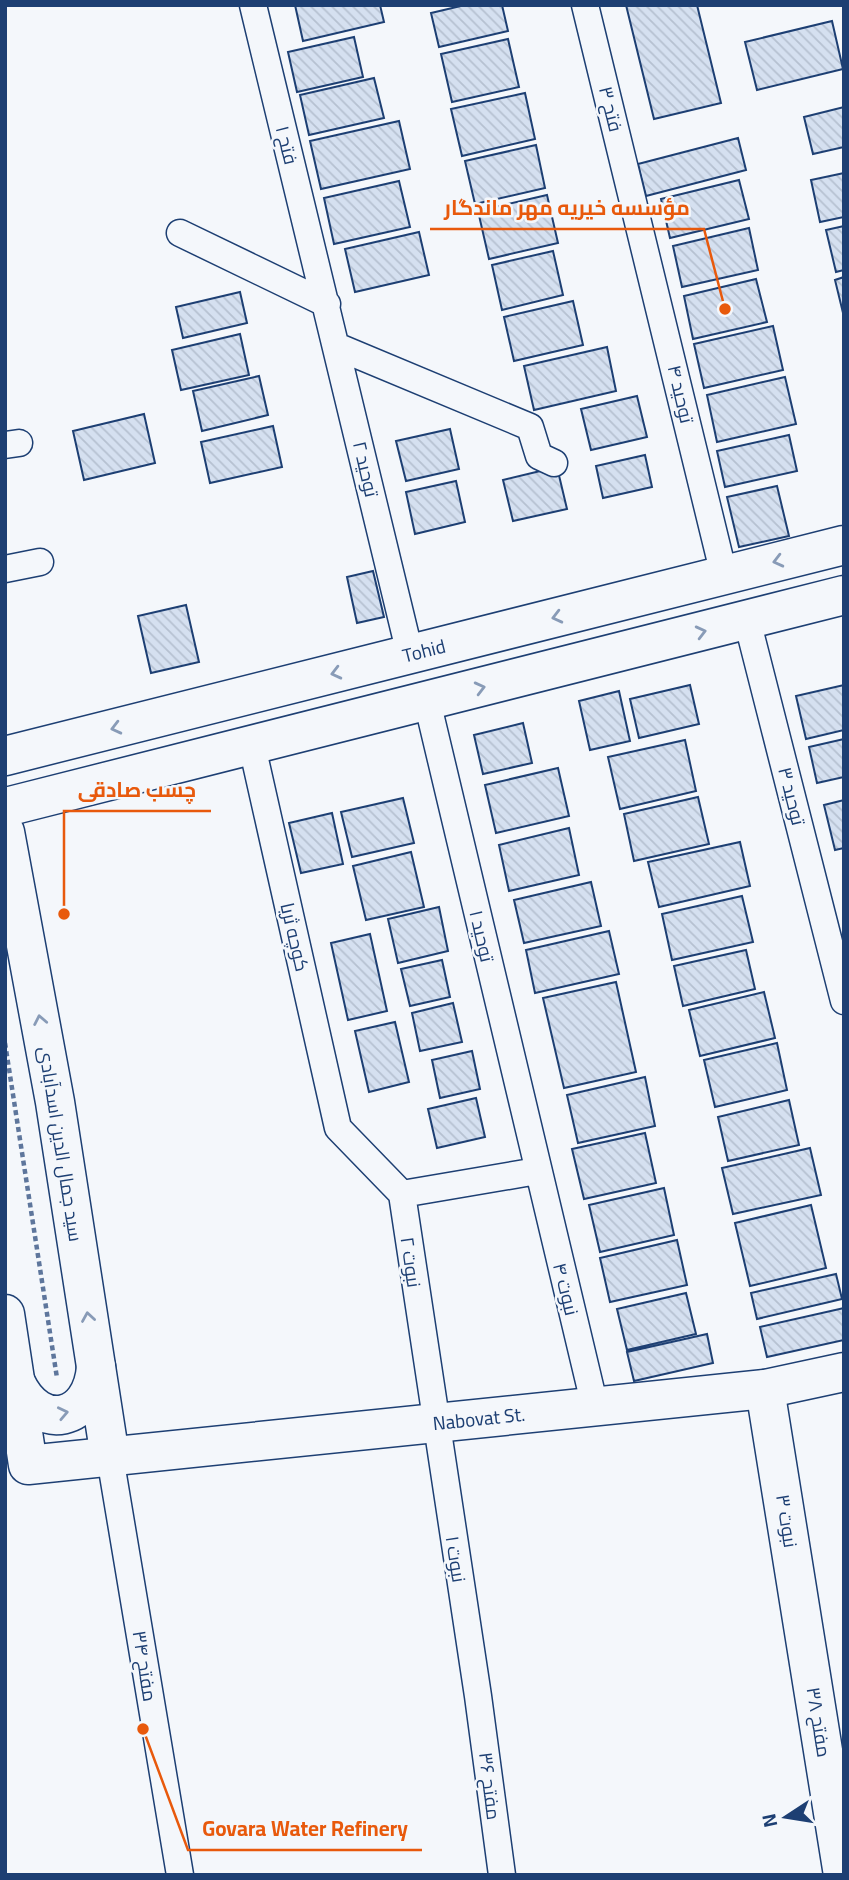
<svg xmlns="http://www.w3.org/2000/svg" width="849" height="1880" viewBox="0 0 849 1880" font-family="Georgia,Cairo,serif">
  <defs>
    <pattern id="building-back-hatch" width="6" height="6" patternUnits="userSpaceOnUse" patternTransform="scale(1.75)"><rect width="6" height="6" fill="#d5e0f0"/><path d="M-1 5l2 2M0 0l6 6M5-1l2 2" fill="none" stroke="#b6c1d1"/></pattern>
  </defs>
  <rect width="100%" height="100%" fill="#f4f7fb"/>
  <path fill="url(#building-back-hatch)" stroke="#1d3f73" stroke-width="2" d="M295,5H380L384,22L303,41Z
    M465,5H502L508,31L439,47L431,13Z
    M626,5H697L721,103L654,119Z
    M832,21L843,69L757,90L745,42Z
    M354,37L363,77L297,92L288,52Z
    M508,39L519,87L452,102L441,54Z
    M374,78L384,118L309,135L300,95Z
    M525,93L535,139L462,156L451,109Z
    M844,107V147L813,154L804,117Z
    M399,121L410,169L321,189L310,141Z
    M738,138L746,170L646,196L638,164Z
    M536,145L545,188L475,204L465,161Z
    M844,173V217L820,222L811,180Z
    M739,180L749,219L670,238L661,199Z
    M399,181L410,227L334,244L324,198Z
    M547,195L558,243L489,259L478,211Z
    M844,226V270L836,272L826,230Z
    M749,228L758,270L682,287L673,246Z
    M419,232L429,275L355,292L345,249Z
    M553,251L563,295L502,310L492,265Z
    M844,277V317L835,280Z
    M756,279L767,322L693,339L684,296Z
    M240,292L247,323L183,338L176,307Z
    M573,301L583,345L514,361L504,317Z
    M773,326L783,370L704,388L694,344Z
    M240,334L249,375L181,390L172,350Z
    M607,347L616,391L534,410L524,366Z
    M259,376L268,415L202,431L193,391Z
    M785,377L796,424L717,442L707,395Z
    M637,396L647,437L591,450L581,409Z
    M144,414L155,463L84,480L73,431Z
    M273,426L282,467L210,483L201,442Z
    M450,429L459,469L406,481L396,441Z
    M789,435L797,471L725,487L717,451Z
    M645,455L652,487L603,498L596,466Z
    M557,467L567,509L513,521L503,480Z
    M456,481L465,522L415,534L406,492Z
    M777,486L789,536L739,547L727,497Z
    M373,571L384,617L357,623L347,577Z
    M186,605L199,662L151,673L138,616Z
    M690,685L699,724L639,738L630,699Z
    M844,685V730L806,739L796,696Z
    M619,691L630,741L590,750L579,701Z
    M523,723L532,763L483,774L474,735Z
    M844,739V777L817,783L809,747Z
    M685,740L696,791L620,809L608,757Z
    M558,768L569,816L496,833L485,785Z
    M698,797L709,844L634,861L624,814Z
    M403,798L414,843L352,857L341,812Z
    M844,800V848L835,850L824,805Z
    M332,813L343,864L301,873L289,823Z
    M569,828L579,875L509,891L499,845Z
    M740,842L750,886L659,907L648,862Z
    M411,852L424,907L366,920L353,866Z
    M591,882L601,926L524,943L514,900Z
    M742,896L753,942L672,960L662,914Z
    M439,907L448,951L398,963L388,919Z
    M609,931L619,974L535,993L526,950Z
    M370,934L387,1011L348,1020L331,943Z
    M746,950L755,989L683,1006L674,966Z
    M442,960L450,997L410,1006L401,969Z
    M616,982L636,1072L564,1088L543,998Z
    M764,992L775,1038L700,1056L689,1010Z
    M453,1003L462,1042L420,1051L412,1013Z
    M395,1022L409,1082L369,1092L355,1031Z
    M777,1043L787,1090L715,1107L704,1060Z
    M472,1051L480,1089L440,1098L432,1060Z
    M645,1077L655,1126L578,1143L567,1095Z
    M476,1098L485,1137L437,1148L428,1109Z
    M789,1100L799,1145L728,1161L718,1117Z
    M645,1133L656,1183L584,1199L572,1149Z
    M810,1148L821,1195L733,1214L722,1168Z
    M664,1188L674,1235L600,1252L589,1205Z
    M811,1205L826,1268L750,1286L735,1223Z
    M677,1240L687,1285L610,1302L600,1258Z
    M836,1274L842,1299L757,1319L751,1293Z
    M686,1293L696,1334L627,1350L617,1309Z
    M844,1308V1340L767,1357L760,1327Z
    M707,1334L713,1363L634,1381L627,1352Z"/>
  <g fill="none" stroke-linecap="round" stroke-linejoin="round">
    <g stroke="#1d3f73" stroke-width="29">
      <path id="street" d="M253,5L410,654
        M585,5L724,575
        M180,233L327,304
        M336,346L530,427L539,456L554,463
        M5,445L19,443
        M5,569L40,562
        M747,620L844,1001
        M427,701L595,1407
        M252,746L338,1128L402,1194L478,1696L502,1875
        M402,1194L537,1171
        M110,1457L180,1875"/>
    </g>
    <g stroke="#1d3f73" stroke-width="41">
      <g id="secondary">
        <path id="s1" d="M5,756L844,545"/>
        <path d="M10,806L844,595"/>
        <path d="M5,832L55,1102L110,1457"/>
        <path id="s2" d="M5,1314L28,1465L765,1389L844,1372"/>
        <path d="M16,1383C40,1434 92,1421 96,1367"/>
        <path d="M765,1389L843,1875"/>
      </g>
    </g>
    <path stroke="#5e769c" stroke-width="4.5" stroke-dasharray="5 3.5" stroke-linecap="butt" d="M5,1043L57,1378"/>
    <use href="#street" stroke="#f4f7fb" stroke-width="26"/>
    <use href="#secondary" stroke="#f4f7fb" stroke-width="38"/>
  </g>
  <defs><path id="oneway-chevron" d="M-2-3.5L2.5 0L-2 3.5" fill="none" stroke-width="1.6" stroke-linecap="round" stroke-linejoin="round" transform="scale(1.75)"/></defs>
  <g stroke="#889bb7">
    <use href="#oneway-chevron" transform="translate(778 561) rotate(166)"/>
    <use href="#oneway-chevron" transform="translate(557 617) rotate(166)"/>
    <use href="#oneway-chevron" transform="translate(701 632) rotate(-14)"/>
    <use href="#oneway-chevron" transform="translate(336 673) rotate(166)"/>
    <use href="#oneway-chevron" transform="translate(480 688) rotate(-14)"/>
    <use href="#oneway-chevron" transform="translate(116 728) rotate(166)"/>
    <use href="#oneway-chevron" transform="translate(40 1020) rotate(-101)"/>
    <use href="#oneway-chevron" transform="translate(88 1317) rotate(-99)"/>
    <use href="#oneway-chevron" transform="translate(63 1413) rotate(-12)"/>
  </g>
  <g text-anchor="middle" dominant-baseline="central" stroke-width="5" stroke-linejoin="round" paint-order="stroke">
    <g font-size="19" fill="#1d3f73" stroke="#f4f7fb">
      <text transform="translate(611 109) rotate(76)">فتح ۳</text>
      <text transform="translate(287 145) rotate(76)">فتح ۱</text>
      <text transform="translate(681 394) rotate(77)">توحید ۴</text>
      <text transform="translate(366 469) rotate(77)">توحید ۲</text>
      <text stroke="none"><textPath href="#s1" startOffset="432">Tohid</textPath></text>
      <text transform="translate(792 796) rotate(76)">توحید ۳</text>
      <text transform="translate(482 936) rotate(77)">توحید ۱</text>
      <text transform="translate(295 937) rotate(77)">کوچه ثریا</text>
      <text transform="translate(61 1144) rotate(81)">سید جمال الدین اسدآبادی</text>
      <text transform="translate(411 1262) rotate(82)">نبوت ۲</text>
      <text transform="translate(566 1289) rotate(76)">نبوت ۴</text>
      <text stroke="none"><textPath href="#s2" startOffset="606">Nabovat St.</textPath></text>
      <text transform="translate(787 1521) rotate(81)">نبوت ۳</text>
      <text transform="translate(456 1559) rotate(81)">نبوت ۱</text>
      <text transform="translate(145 1666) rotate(81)">مفتح ۳۴</text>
      <text transform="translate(819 1722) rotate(81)">مفتح ۳۸</text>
      <text transform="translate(490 1786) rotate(83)">مفتح ۳۶</text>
    </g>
  </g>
  <path fill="none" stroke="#e8590c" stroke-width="2.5" d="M725 309L704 229H430M64 914L64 811H211M143 1729L188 1850H422"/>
  <g fill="#e8590c" stroke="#f4f7fb" stroke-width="2.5">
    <circle cx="725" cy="309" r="7"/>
    <circle cx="64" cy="914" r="7"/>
    <circle cx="143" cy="1729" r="7"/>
  </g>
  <g font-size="21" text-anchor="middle" font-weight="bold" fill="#e8590c" stroke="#f4f7fb" stroke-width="5" stroke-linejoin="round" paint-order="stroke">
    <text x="567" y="215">مؤسسه خیریه مهر ماندگار</text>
    <text x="137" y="797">چسب صادقی</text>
    <text x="305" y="1836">Govara Water Refinery</text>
  </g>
  <rect width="849" height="1880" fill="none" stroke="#1d3f73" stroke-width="14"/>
  <g transform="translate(786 1817) rotate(258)" stroke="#f4f7fb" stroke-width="5" paint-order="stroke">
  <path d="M0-5L12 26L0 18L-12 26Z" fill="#1d3f73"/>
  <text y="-10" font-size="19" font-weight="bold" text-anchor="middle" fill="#1d3f73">N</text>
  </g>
</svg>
